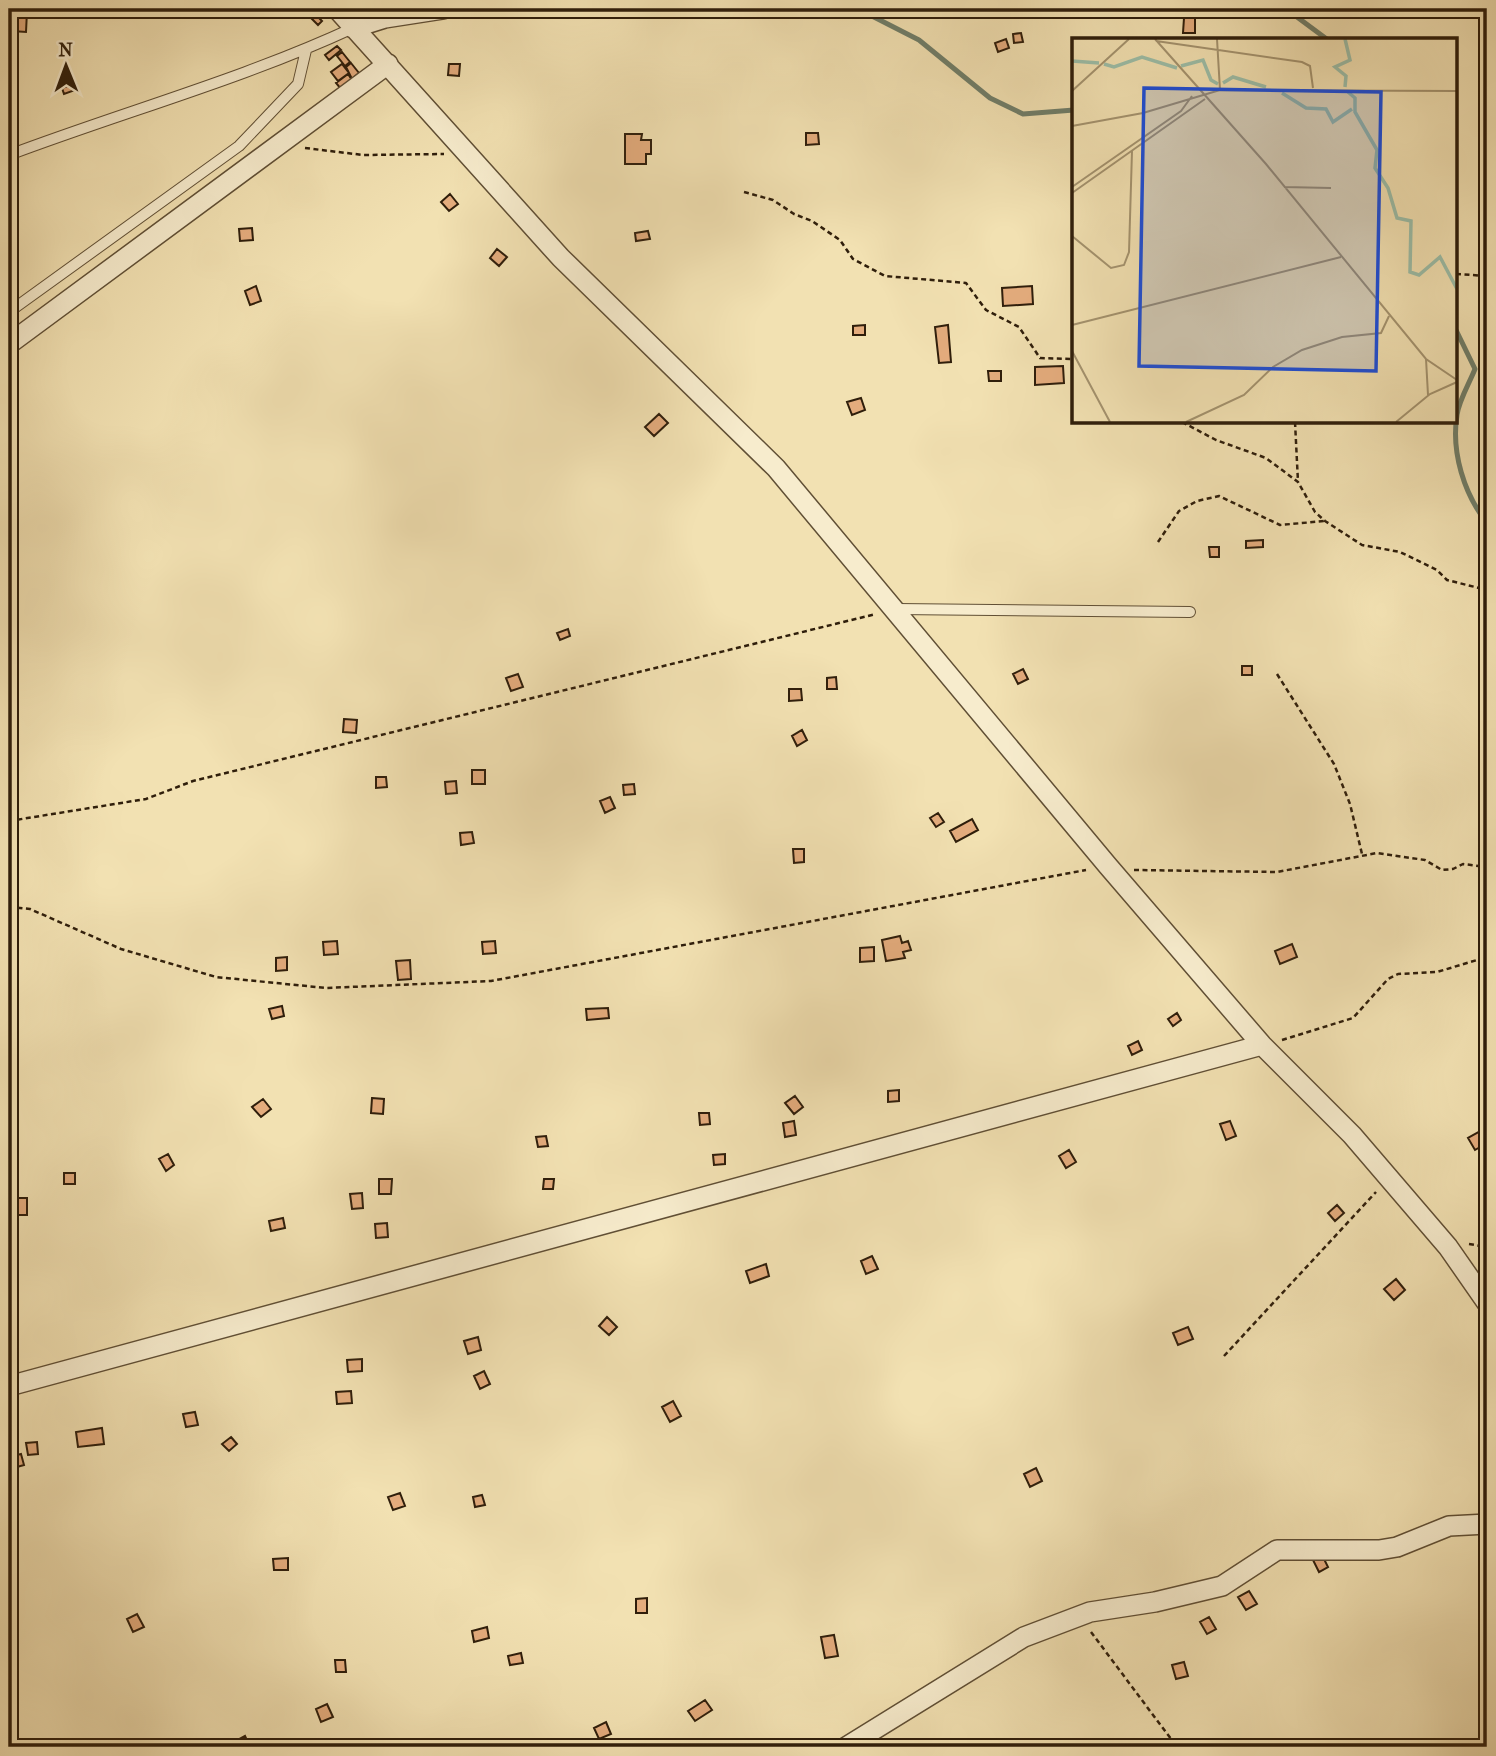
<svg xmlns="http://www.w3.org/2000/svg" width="1496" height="1756" viewBox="0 0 1496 1756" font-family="'IM FELL French Canon',serif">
  <rect width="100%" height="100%" fill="#f2e1b2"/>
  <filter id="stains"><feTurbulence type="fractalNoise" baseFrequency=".00286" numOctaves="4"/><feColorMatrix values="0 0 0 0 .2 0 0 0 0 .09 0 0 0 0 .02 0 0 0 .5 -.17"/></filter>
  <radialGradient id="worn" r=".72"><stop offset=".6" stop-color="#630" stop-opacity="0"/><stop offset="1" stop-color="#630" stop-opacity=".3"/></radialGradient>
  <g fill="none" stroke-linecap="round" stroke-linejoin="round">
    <path stroke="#707e69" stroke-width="5" d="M846,9L868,14L919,40L990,98L1023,114L1074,110
      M1291,9L1297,17L1328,40
      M1456,330L1475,369C1469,384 1459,400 1457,415C1451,452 1464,494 1487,523"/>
  </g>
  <path fill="#e4ac7d" stroke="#2f1e0b" stroke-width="2" d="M12,11H27L26,32L12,31Z
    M312,11L322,21L318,25L308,15Z
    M1184,18H1195V33H1183Z
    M1021,33L1023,42L1014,43L1013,34Z
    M1006,39L1009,48L998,52L995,43Z
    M337,46L341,50L329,60L325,55Z
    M342,52L350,62L345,66L337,56Z
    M351,63L359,73L352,79L346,67Z
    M342,64L349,73L338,81L331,72Z
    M449,64H460L459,76L448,75Z
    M348,74L352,80L341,89L336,83Z
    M76,83L78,89L64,94L62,88Z
    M806,133H818L819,144L806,145Z
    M625,134H642L641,140H651V154H646V164H625Z
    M450,194L458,204L449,211L441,202Z
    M252,228L253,240L240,241L239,229Z
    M648,231L650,239L636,241L635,233Z
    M497,249L507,257L499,266L490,258Z
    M256,286L261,301L250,305L245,291Z
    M1032,286L1033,304L1003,306L1002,288Z
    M865,325V335H853V326Z
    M948,325L951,362L939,363L935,327Z
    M1063,366L1064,383L1035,385V367Z
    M988,371H1001V381H989Z
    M861,398L865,410L852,415L847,402Z
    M659,414L668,423L654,436L645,427Z
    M1263,540V547L1246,548V541Z
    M1209,547H1219V557H1210Z
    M568,629L570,636L560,640L557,633Z
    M1242,666H1252V675H1242Z
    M1023,669L1028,679L1018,684L1013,674Z
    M518,674L523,687L511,691L506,678Z
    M836,677L837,689H827V678Z
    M789,689H801L802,700L789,701Z
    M344,719L357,720L356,733L343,732Z
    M802,730L807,740L797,746L792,736Z
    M472,770H485V784H472Z
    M376,777H386L387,787L376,788Z
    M456,781L457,793L446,794L445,782Z
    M634,784L635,794L624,795L623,785Z
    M610,797L615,808L605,813L600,801Z
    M938,813L944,822L936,827L930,818Z
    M972,819L978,830L956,842L950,831Z
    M472,832L474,843L461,845L460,833Z
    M793,849H804V862L794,863Z
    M900,936L902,943L908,941L911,950L903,952L905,958L886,961L882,940Z
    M337,941L338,954L324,955L323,942Z
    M495,941L496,953L483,954L482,942Z
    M1292,944L1297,957L1280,964L1275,951Z
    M874,947V961L860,962V948Z
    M287,957V970L276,971V958Z
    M410,960L411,979L398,980L396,961Z
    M282,1006L284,1016L272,1019L269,1009Z
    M608,1008L609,1018L587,1020L586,1009Z
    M1177,1013L1181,1020L1173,1026L1168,1019Z
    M1138,1041L1142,1050L1132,1055L1128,1046Z
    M899,1090V1101L888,1102V1091Z
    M795,1096L803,1107L794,1114L785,1103Z
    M372,1098L384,1099L383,1114L371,1113Z
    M263,1099L271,1109L261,1117L252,1107Z
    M699,1113H709L710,1124L700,1125Z
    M794,1121L796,1135L785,1137L783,1123Z
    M1230,1121L1236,1136L1226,1140L1220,1124Z
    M1486,1128L1487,1143L1475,1150L1468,1138Z
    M546,1136L548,1146L538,1147L536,1137Z
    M1069,1150L1076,1162L1066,1168L1059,1156Z
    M168,1154L174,1165L166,1171L159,1159Z
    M725,1154V1164L714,1165L713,1155Z
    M64,1173H75V1184H64Z
    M379,1179H392L391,1194H379Z
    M544,1179H554L553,1189H543Z
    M362,1193L363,1208L352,1209L350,1194Z
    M12,1198H27V1215H13Z
    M1337,1205L1344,1213L1335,1221L1328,1213Z
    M283,1218L285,1228L271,1231L269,1221Z
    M387,1223L388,1237L376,1238L375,1224Z
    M872,1256L878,1269L866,1274L861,1261Z
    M766,1264L769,1276L750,1283L746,1271Z
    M1396,1279L1405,1290L1394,1300L1384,1289Z
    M607,1317L617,1327L609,1335L599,1326Z
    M1188,1327L1193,1339L1178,1345L1173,1333Z
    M478,1337L481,1350L468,1354L464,1341Z
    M362,1359V1371L348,1372L347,1360Z
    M484,1371L490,1384L480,1389L474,1376Z
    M351,1391L352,1403L337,1404L336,1392Z
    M673,1401L681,1416L670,1422L662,1407Z
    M195,1412L198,1425L186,1427L183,1414Z
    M102,1428L104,1444L78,1447L76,1432Z
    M231,1437L237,1444L229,1451L222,1444Z
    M37,1442L38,1454L28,1455L26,1443Z
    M21,1454L24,1465L10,1469L9,1457Z
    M1036,1468L1042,1481L1030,1487L1024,1474Z
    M400,1493L405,1506L393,1510L388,1497Z
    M482,1495L485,1505L475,1507L473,1497Z
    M1322,1555L1328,1567L1319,1572L1313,1560Z
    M288,1558V1570H274L273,1559Z
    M1249,1591L1257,1604L1246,1610L1238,1597Z
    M647,1598V1613H636V1599Z
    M137,1614L144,1627L133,1632L127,1619Z
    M1209,1617L1216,1629L1207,1634L1200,1622Z
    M487,1627L489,1638L474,1642L472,1631Z
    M834,1635L838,1656L825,1658L821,1637Z
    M521,1653L523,1663L510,1665L508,1656Z
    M335,1660H345L346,1672H336Z
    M1184,1662L1188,1676L1176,1679L1172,1665Z
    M705,1700L712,1710L695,1721L688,1711Z
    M327,1704L333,1717L321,1722L316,1709Z
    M606,1722L611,1734L599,1739L594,1728Z
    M245,1736L250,1747H237L234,1742Z"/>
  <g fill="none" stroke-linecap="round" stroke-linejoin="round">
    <g stroke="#604f35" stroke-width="12">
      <path id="service" d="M9,155C123,112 243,79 353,28
        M9,312L239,146L298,84L306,50
        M896,609L1190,612"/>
    </g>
    <g stroke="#604f35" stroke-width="22">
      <path id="minor" d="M337,9L561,258L776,468L1108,866L1262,1045L1352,1135L1448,1247L1487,1303
        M353,28L385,18L443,9
        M9,344L388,64
        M9,1386L1262,1045
        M846,1747L1024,1637L1090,1612L1155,1602L1222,1586L1277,1550H1379L1397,1547L1449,1526L1487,1524"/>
    </g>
    <path stroke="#2f1e0b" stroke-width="2.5" stroke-dasharray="5 3.5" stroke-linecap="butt" d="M305,148L363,155L444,154
      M744,192L773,200L794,214L812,221L840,240L853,259L885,276L966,283L986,310L1019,327L1040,358L1074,359
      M1456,274L1487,276
      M1182,422L1216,440L1266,458L1298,482L1315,512L1325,521L1362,545L1400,552L1437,570L1447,580L1487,590
      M1295,422L1298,482
      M1158,542L1179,511L1197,501L1219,496L1280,525L1325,521
      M1277,674L1334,764L1350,804L1362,854
      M9,821L146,799L193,781L876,614
      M1134,870L1277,872L1377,853L1425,860L1442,870L1453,869L1463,864L1487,867
      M9,907L30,909L121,949L216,977L326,988L491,981L1086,870
      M1282,1040L1353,1018L1388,979L1398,974L1437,972L1487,957
      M1469,1244L1487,1247
      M1224,1356L1376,1192
      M1091,1632L1177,1747"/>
    <use href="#service" stroke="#f7eccd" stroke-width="10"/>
    <use href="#minor" stroke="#f7eccd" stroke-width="19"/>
  </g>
  <g transform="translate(1072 38)">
    <rect width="385" height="385" fill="#f2e1b2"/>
    <path fill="none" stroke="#9cbea8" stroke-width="3.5" d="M0,23L27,25M32,26L42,29L70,19L105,30M109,28L131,22L139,42L146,46M151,45L161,39L194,49M273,49L274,38L263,29L278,22L273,1M276,54L283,60V74L305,112L303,130L316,150L325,180L339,183L338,234L347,237L368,219L385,251M210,55L234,70L254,71L261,84L280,71"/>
    <path fill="none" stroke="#a4936f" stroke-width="2" d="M83,1L194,126L354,321L385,342M145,1L148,52M84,3L230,24L238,28L241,50M0,53L57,1M0,88L71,75L148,52L385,53M0,149L109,73L120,58M212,149L259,150M0,155L133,61M0,198L39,230L52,227L57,214L60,113M0,287L269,219M0,313L38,384M354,321L356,357M114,384L172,357L201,329L230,312L270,299L309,295L317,278M324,384L358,356L385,344"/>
    <path fill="#1d4ed8" fill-opacity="0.15" stroke="#1d4ed8" stroke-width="3.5" d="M72,50L309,54L304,333L67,328Z"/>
    <rect width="385" height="385" fill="none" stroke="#2f1e0b" stroke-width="3.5"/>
  </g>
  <rect width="1496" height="1756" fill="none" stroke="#f2e1b2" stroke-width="35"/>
  <rect x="10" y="10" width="1475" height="1735" fill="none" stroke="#2f1e0b" stroke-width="3.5"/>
  <rect x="18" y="18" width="1461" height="1721" fill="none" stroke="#2f1e0b" stroke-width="2"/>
  <g transform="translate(66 66) rotate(359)" stroke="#f7eccd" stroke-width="5" paint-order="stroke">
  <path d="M0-5L12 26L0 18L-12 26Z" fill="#2f1e0b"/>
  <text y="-10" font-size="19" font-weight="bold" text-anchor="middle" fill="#2f1e0b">N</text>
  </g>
  <rect width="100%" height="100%" filter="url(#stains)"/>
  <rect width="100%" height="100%" fill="url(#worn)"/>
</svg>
